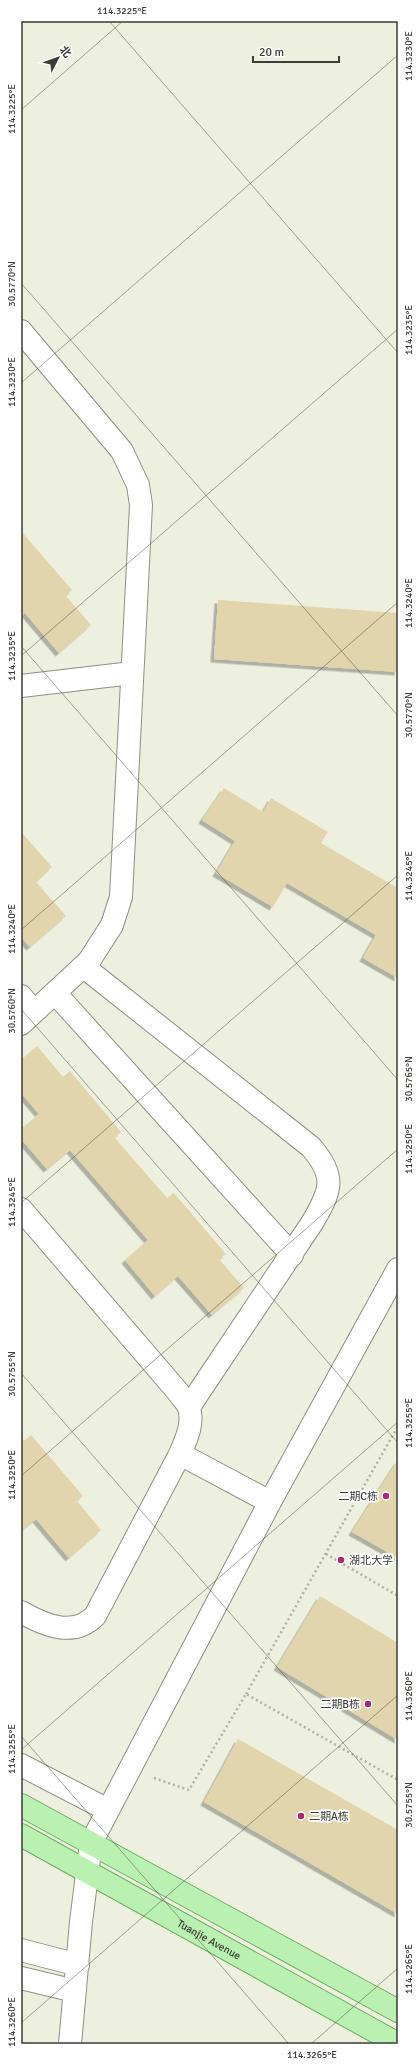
<svg xmlns="http://www.w3.org/2000/svg" width="419" height="2065" viewBox="0 0 419 2065" font-family="Signika,'Noto Sans SC',sans-serif">
  <defs>
    <filter id="shadow"><feDropShadow dx="-3.5" dy="3.5" stdDeviation="0" flood-color="#0004"/></filter>
  </defs>
  <rect width="100%" height="100%" fill="#edf0df"/>
  <path fill="#e2d4ab" filter="url(#shadow)" d="M21,531L72,590L66,596L91,625L59,653L25,613L21,617Z
    M218,600L398,613V672L214,659Z
    M224,788L263,812L271,798L328,832L321,843L396,887L398,883V978L363,958L376,935L287,883L273,907L216,873L235,841L202,820Z
    M23,834L52,867L36,882L66,916L30,947L21,937V836Z
    M37,1046L63,1077L70,1071L121,1132L115,1138L167,1198L174,1193L226,1254L219,1259L244,1288L212,1315L178,1276L155,1296L125,1260L148,1240L70,1150L47,1169L21,1139V1129L39,1114L21,1093V1060Z
    M31,1435L83,1496L77,1501L101,1530L69,1558L36,1519L21,1531V1437L24,1441Z
    M398,1460V1558L352,1532Z
    M320,1596L398,1643V1740L277,1667Z
    M238,1739L398,1830V1914L204,1802Z"/>
  <g fill="none" stroke-linecap="round" stroke-linejoin="round">
    <g stroke="#8d9081" stroke-width="24">
      <path id="minor" d="M21,331L122,451L138,485L141,505L121,897L112,925L89,961L21,1024
        M21,686L132,673
        M84,967L311,1147C337,1177 331,1191 312,1223L189,1407
        M55,993L292,1255
        M21,996L34,1012
        M21,1209L178,1392C181,1397 187,1402 189,1408C194,1423 186,1440 180,1454L95,1616C73,1638 44,1625 21,1612
        M180,1454L270,1502
        M21,1765L108,1810
        M21,1950L78,1965
        M21,1978L75,1991
        M70,2044L81,1922L91,1843L270,1502L398,1269"/>
    </g>
    <g stroke="#6ead64" stroke-width="24">
      <g id="major">
        <path d="M21,1805L398,2011"/>
        <path id="s1" d="M21,1835L398,2044"/>
      </g>
    </g>
    <path stroke="#aeb1a3" stroke-width="2.5" stroke-dasharray="2 3" stroke-linecap="butt" d="M326,1554L398,1596
      M246,1694L398,1426
      M154,1778L189,1790L246,1694L398,1780"/>
    <use href="#minor" stroke="#fff" stroke-width="22"/>
    <use href="#major" stroke="#b9f2b0" stroke-width="22"/>
  </g>
  <path fill="none" stroke="#3b3d36" stroke-width="1" stroke-opacity="0.45" d="M109,21L398,353M21,110L123,21M21,283L398,716M21,383L398,55M21,646L398,1080M21,656L398,329M21,930L398,602M21,1009L398,1443M21,1203L398,875M21,1373L398,1806M21,1476L398,1149M21,1736L289,2044M21,1750L398,1422M21,2023L398,1695M311,2044L398,1968"/>
  <g fill="#aa2875" stroke="#fff" stroke-width="1.5">
    <circle cx="386" cy="1496" r="4"/>
    <circle cx="341" cy="1560" r="4"/>
    <circle cx="368" cy="1704" r="4"/>
    <circle cx="301" cy="1816" r="4"/>
  </g>
  <g text-anchor="middle" dominant-baseline="central" stroke-width="3.5" stroke-linejoin="round" paint-order="stroke">
    <g font-size="11" fill="#3b3d36" stroke="#fff" text-anchor="end">
      <text x="378" y="1496">二期C栋</text>
      <text x="349" y="1560" text-anchor="start">湖北大学</text>
      <text x="360" y="1704">二期B栋</text>
      <text x="309" y="1816" text-anchor="start">二期A栋</text>
    </g>
    <g font-size="11" fill="#3b3d36" stroke="#fff">
      <text stroke="none"><textPath href="#s1" startOffset="215">Tuanjie Avenue</textPath></text>
    </g>
  </g>
  <rect width="419" height="2065" fill="none" stroke="#ffffff" stroke-width="44"/>
  <g transform="translate(58 58) rotate(49)" stroke="#ffffff" stroke-width="3" paint-order="stroke">
  <path d="M0-3L7 15L0 10L-7 15Z" fill="#3b3d36"/>
  <text y="-6" font-size="11" font-weight="bold" text-anchor="middle" fill="#3b3d36">北</text>
  </g>
  <path d="M253 56v6h86v-6" fill="none" stroke="#3b3d36" stroke-width="2"/>
  <text x="259" y="56" font-size="12" fill="#3b3d36" stroke="#ffffff" stroke-width="3" paint-order="stroke">20 m</text>
  <rect x="22" y="22" width="375" height="2021" fill="none" stroke="#3b3d36" stroke-width="1.5"/>
  <g font-size="10" text-anchor="middle" fill="#3b3d36">
    <text x="122" y="14">114.3225°E</text>
    <text transform="translate(408 56) rotate(-90)" y="4">114.3230°E</text>
    <text transform="translate(11 109) rotate(-90)" y="4">114.3225°E</text>
    <text transform="translate(11 284) rotate(-90)" y="4">30.5770°N</text>
    <text transform="translate(408 330) rotate(-90)" y="4">114.3235°E</text>
    <text transform="translate(11 382) rotate(-90)" y="4">114.3230°E</text>
    <text transform="translate(408 603) rotate(-90)" y="4">114.3240°E</text>
    <text transform="translate(11 656) rotate(-90)" y="4">114.3235°E</text>
    <text transform="translate(408 715) rotate(-90)" y="4">30.5770°N</text>
    <text transform="translate(408 876) rotate(-90)" y="4">114.3245°E</text>
    <text transform="translate(11 929) rotate(-90)" y="4">114.3240°E</text>
    <text transform="translate(11 1011) rotate(-90)" y="4">30.5760°N</text>
    <text transform="translate(408 1079) rotate(-90)" y="4">30.5765°N</text>
    <text transform="translate(408 1149) rotate(-90)" y="4">114.3250°E</text>
    <text transform="translate(11 1202) rotate(-90)" y="4">114.3245°E</text>
    <text transform="translate(11 1374) rotate(-90)" y="4">30.5755°N</text>
    <text transform="translate(408 1423) rotate(-90)" y="4">114.3255°E</text>
    <text transform="translate(11 1475) rotate(-90)" y="4">114.3250°E</text>
    <text transform="translate(408 1696) rotate(-90)" y="4">114.3260°E</text>
    <text transform="translate(11 1749) rotate(-90)" y="4">114.3255°E</text>
    <text transform="translate(408 1805) rotate(-90)" y="4">30.5755°N</text>
    <text transform="translate(408 1969) rotate(-90)" y="4">114.3265°E</text>
    <text transform="translate(11 2022) rotate(-90)" y="4">114.3260°E</text>
    <text x="312" y="2058">114.3265°E</text>
  </g>
</svg>
